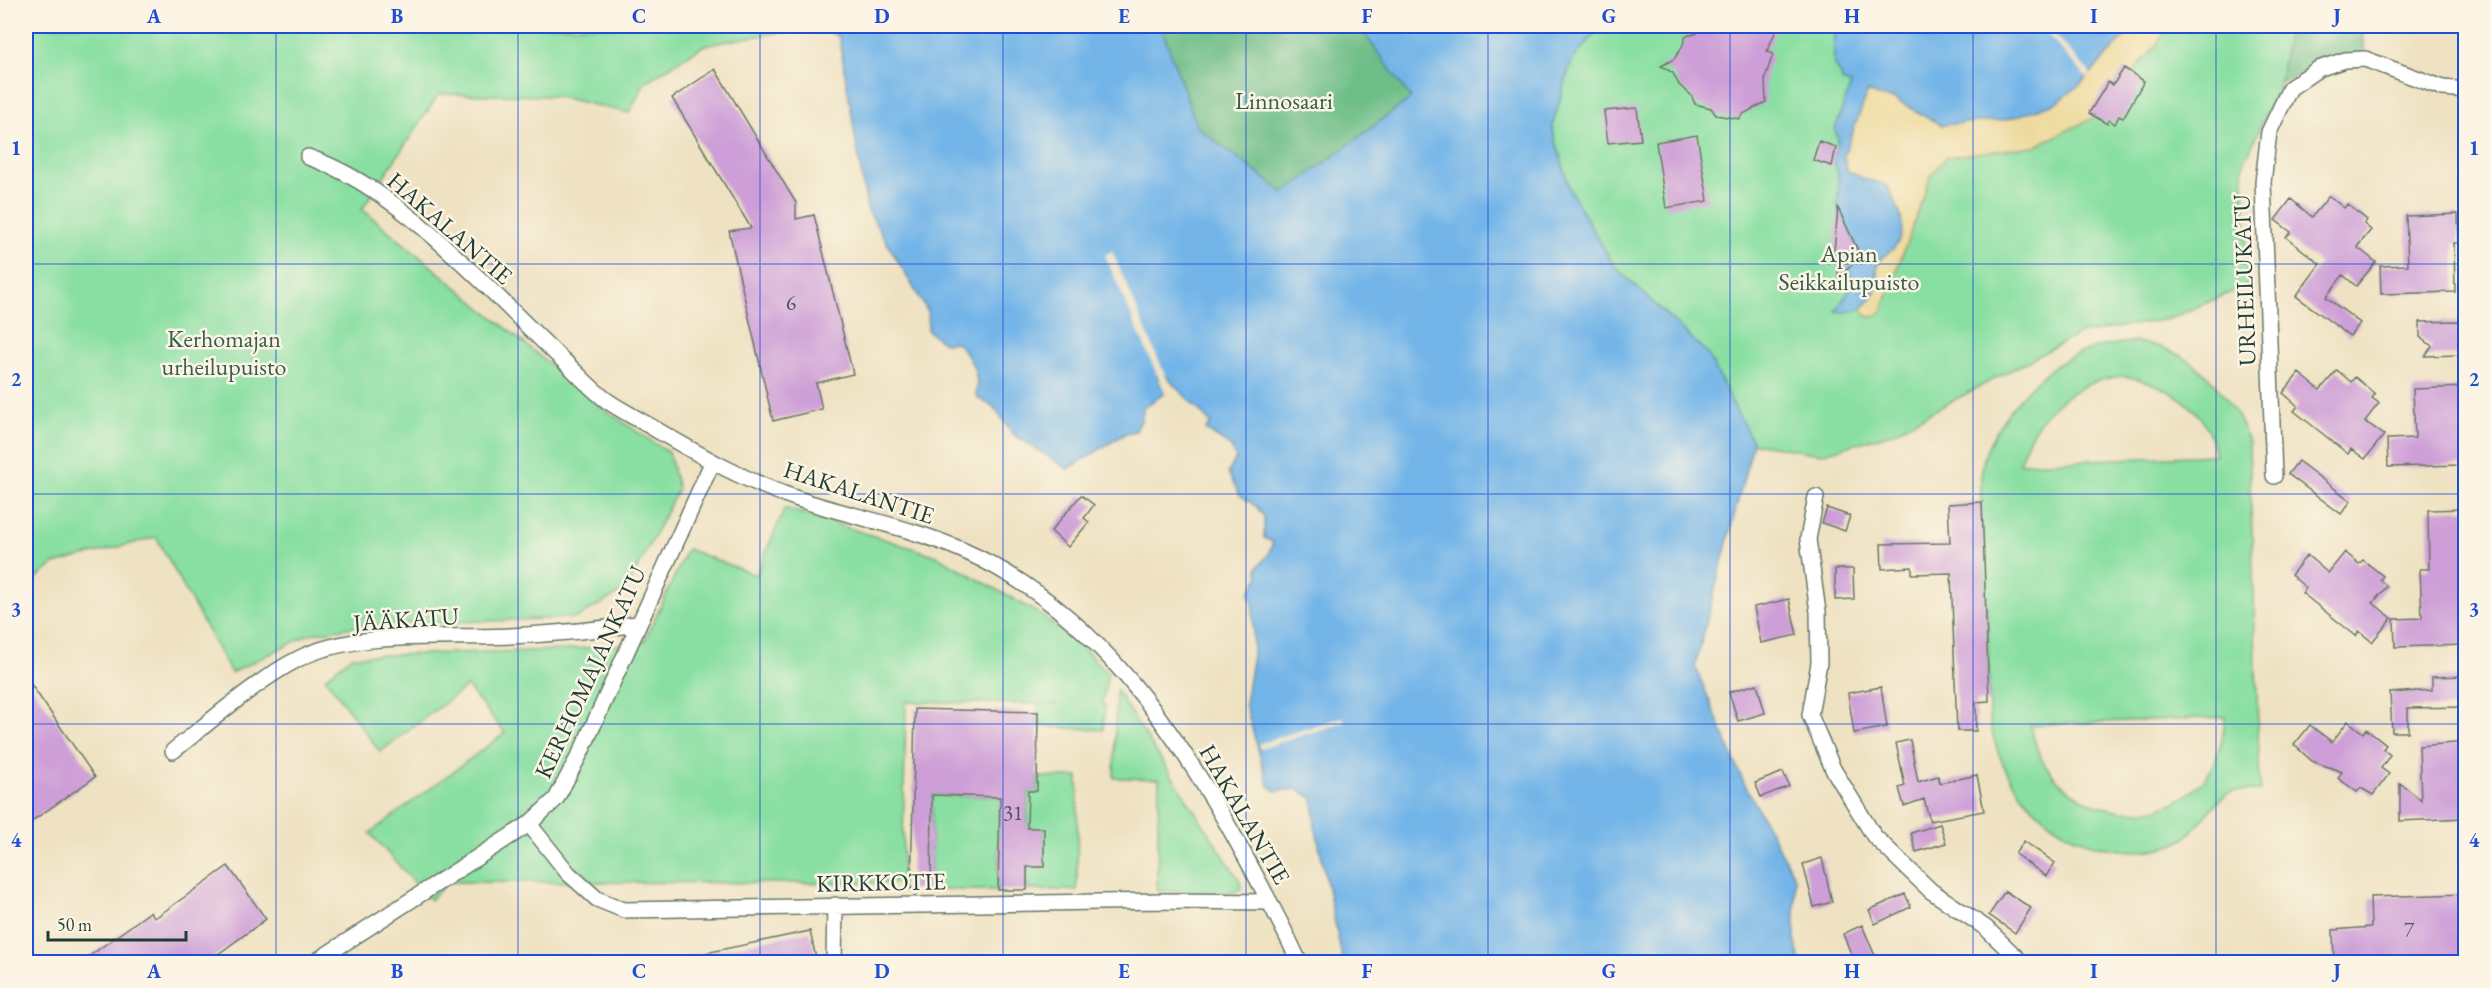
<svg xmlns="http://www.w3.org/2000/svg" width="2491" height="988" viewBox="0 0 2491 988" font-family="'EB Garamond',serif">
  <rect width="100%" height="100%" fill="#fcf5e5"/>
  <filter id="ink" filterUnits="userSpaceOnUse"><feTurbulence type="fractalNoise" baseFrequency=".0167" numOctaves="2"/><feDisplacementMap in="SourceGraphic" scale="12" xChannelSelector="R" yChannelSelector="G"/><feConvolveMatrix kernelMatrix="1 2 1 2 8 2 1 2 1" color-interpolation-filters="sRGB"/></filter>
  <filter id="wash" filterUnits="userSpaceOnUse"><feTurbulence type="fractalNoise" baseFrequency=".008" numOctaves="4" result="noise"/><feDisplacementMap in="SourceGraphic" scale="24" xChannelSelector="R" yChannelSelector="G"/><feGaussianBlur stdDeviation="1.35" result="paint"/><feColorMatrix in="noise" values="0 0 0 0 0 0 0 0 0 0 0 0 0 0 0 0 0 1.4 0 .05"/><feComposite in="paint" operator="in"/></filter>
  <g filter="url(#wash)">
    <rect width="100%" height="100%" fill="#efe2c2"/>
    <path fill="#89dfa2" stroke="#548e6b" stroke-width="1.5" fill-rule="evenodd" d="M26,26H801L805,28L705,45L645,82L629,113L555,96L439,94L362,209L605,410L669,453L678,489L627,589L576,618L366,625L310,634L231,673L156,537L54,564L26,587Z
      M1601,26H1834V66L1841,74L1842,81L1868,90L2058,102L2134,26H2288L2280,82L2243,166L2248,285L2169,319L2079,334L1892,433L1821,454L1753,443L1707,353L1614,266L1570,190L1552,127L1571,62Z
      M2132,342C2141,343 2152,344 2160,347C2204,361 2235,402 2249,444L2260,791C2251,792 2240,790 2232,792C2214,797 2199,834 2175,844C2159,850 2139,852 2121,850C2049,843 1998,784 1989,714C1991,655 1985,595 1983,536C1982,511 1978,482 1984,458C1990,438 2002,420 2016,403C2048,363 2081,346 2132,342ZM2124,376C2155,381 2191,398 2207,428C2211,436 2213,447 2215,455L2020,463C2032,415 2074,380 2124,376ZM2225,717C2224,737 2217,766 2203,781C2159,829 2083,817 2047,768C2038,756 2034,739 2030,725Z
      M785,508L937,556L1040,614L1084,649L1108,673L1102,705L1105,706L1103,730L1038,726V704H1057L906,702L902,883L448,882L430,900L370,833L505,733L467,686L380,752L325,678L352,656L564,650L644,642L687,549L756,575Z
      M1116,690L1240,881L1241,889L1231,893L1157,891L1159,779L1114,778Z
      M1038,777H1078L1077,890H1027V867H1044V829L1027,828L1028,791H1037Z
      M932,795L1000,797L998,890H931Z"/>
    <path fill="#6ebe88" stroke="#467e5e" stroke-width="1.5" d="M1161,26H1359L1411,98L1284,193L1197,127Z
      M2288,26H2363L2365,59L2345,60L2280,82Z"/>
    <path fill="#eeda9e" stroke="#868c69" stroke-width="1.5" d="M2134,26H2168L2156,46L2093,118L2035,146L1946,157L1931,176L1882,311L1875,316L1868,317L1862,309C1868,301 1874,295 1877,284C1879,272 1874,270 1882,257L1886,185L1862,178L1846,170L1844,155L1868,90L1878,96L1895,99L1941,125L2081,84Z"/>
    <path fill="#73b5e8" stroke="#49798e" stroke-width="1.5" d="M819,26H1161L1197,127L1284,193L1411,98L1359,26H1601L1571,62L1552,127L1570,190L1614,266L1707,353L1753,443L1695,666L1743,781L1795,878V939L1800,962H1343L1315,825L1313,798L1297,789L1275,791L1268,784L1245,704L1253,654V602L1249,594L1259,577L1257,568L1268,555L1273,542L1264,538V517L1257,507L1240,495L1228,473L1236,458L1230,446L1206,430L1211,423L1165,375L1157,376L1165,393L1143,408L1142,418L1136,431L1126,433L1068,469L1014,435L993,406L979,399L976,394C980,374 970,355 956,342L944,343L928,331V312L867,209L839,37Z
      M1834,26H2134L2081,84L2058,102L2006,120L1941,125L1895,99L1878,96L1868,91L1844,155L1846,170L1862,178L1886,185C1897,203 1912,230 1893,249C1887,255 1880,256 1877,265C1875,271 1878,278 1877,284C1873,305 1857,315 1836,311L1850,289V266L1861,256L1838,209V172L1833,161L1838,140L1835,129L1851,84L1842,81L1841,74L1834,66Z"/>
    <path fill="#efe2c2" d="M2030,26H2046L2091,74L2087,78L2041,27L2035,31Z
      M1112,251L1165,375L1168,382L1161,378L1167,391L1165,393L1105,255Z
      M1343,717L1344,722L1260,749L1258,744Z"/>
    <g id="blocks">
      <path fill="#cd9ed7" d="M1709,26H1778L1767,51L1773,54L1765,78L1766,102L1743,114L1739,119L1716,115L1711,108L1695,104L1691,95L1679,85L1673,73L1661,66L1674,59L1682,47L1686,36L1695,34Z
        M2124,68L2144,81L2123,118L2119,116L2115,124L2109,120L2107,124L2089,113L2108,82L2113,85Z
        M715,69L796,203V219L814,215L853,374L816,383L822,409L773,421L729,231L751,228L672,98Z
        M1637,108L1641,140L1608,143L1604,111Z
        M1697,135L1708,201L1666,208L1656,142Z
        M1819,141L1836,147L1832,166L1813,160Z
        M2329,196L2344,208L2347,204L2367,220L2364,224L2371,230L2357,247L2376,262L2356,286L2343,275L2326,297L2360,323L2350,336L2296,296L2320,264L2286,237L2291,232L2275,220L2291,199L2312,217Z
        M1838,208L1861,257L1838,277L1839,263L1833,262Z
        M2458,214L2459,243H2454L2455,292L2381,294L2380,266L2408,265L2406,216Z
        M2459,321L2460,355L2425,356L2432,346L2420,337V322Z
        M2337,370L2351,382L2355,377L2375,394L2372,398L2379,403L2365,421L2384,435L2365,459L2351,449L2348,454L2294,411L2298,406L2283,393L2299,373L2320,390Z
        M2465,387L2466,416H2461L2462,465L2388,467L2387,439L2415,438L2413,389Z
        M2298,461L2351,501L2341,514L2288,474Z
        M1081,495L1094,505L1084,518L1089,522L1068,547L1051,531Z
        M1982,502L1989,701L1976,702V731H1957L1951,573L1912,574V567L1882,569L1881,544L1950,543L1948,504Z
        M1827,508L1850,516L1845,531L1822,523Z
        M2466,509V645L2395,647L2394,619L2422,618L2420,569H2429L2428,510Z
        M2345,552L2359,564L2363,560L2383,576L2380,580L2387,586L2373,603L2392,618L2372,642L2359,631L2356,636L2302,593L2306,588L2291,575L2307,555L2328,573Z
        M1835,569H1853L1854,599L1835,600Z
        M1789,599L1797,635L1761,643L1754,607Z
        M2466,676V707L2408,708V732H2392L2390,693L2432,690V677Z
        M26,677L95,777L26,825Z
        M1757,684L1765,713L1738,721L1729,692Z
        M1881,687L1887,727L1854,733L1848,693Z
        M915,709L1038,712L1037,791H1028L1027,828H1044V867H1027V890H998L1000,797L932,795L931,890L911,889Z
        M2348,721L2363,733L2366,729L2386,745L2383,749L2390,755L2381,768L2389,774L2373,795L2361,788L2357,792L2338,778L2342,772L2312,761L2294,745L2310,725L2332,742Z
        M1910,740L1918,782L1938,776L1940,783L1977,775L1984,811L1930,821L1924,799L1904,806L1899,788L1905,786L1896,743Z
        M2466,742V818L2400,821V783L2421,800L2419,746Z
        M1783,772L1789,786L1761,797L1755,783Z
        M1940,824L1946,843L1916,852L1911,833Z
        M2024,841L2055,863L2046,876L2015,854Z
        M1822,858L1832,902L1814,907L1803,864Z
        M228,866L266,919L206,963H80L150,912L155,918Z
        M2005,891L2031,908L2015,933L1989,915Z
        M1905,894L1911,907L1875,924L1869,910Z
        M2466,894V963H2334L2333,930L2371,927L2370,897Z
        M1862,925L1875,956L1855,963L1843,934Z
        M810,931L817,963H687L686,957Z"/>
    </g>
  </g>
  <g filter="url(#ink)">
    <use href="#blocks" fill-opacity="0" stroke="#687766" stroke-width="1.5"/>
    <g fill="none" stroke-linecap="round" stroke-linejoin="round">
      <g stroke="#687766" stroke-width="18">
        <path id="minor" d="M308,157C403,189 491,294 565,362C579,375 593,391 609,402C624,412 640,420 655,429C701,456 747,482 798,499C852,517 910,527 962,550C1095,608 1179,734 1245,856C1264,891 1283,926 1299,962
          M2274,476L2263,182L2269,132L2290,88L2318,69L2345,60L2365,59L2443,88L2466,90
          M1816,497L1808,539L1818,612L1819,663L1810,715L1833,769L1874,836L1931,891L1986,928L2021,962
          M173,751C210,722 257,680 298,659C353,630 448,639 510,636C552,634 596,630 637,624
          M529,824L568,873L597,899L624,910L1163,901L1270,902
          M315,962L529,824L556,799L582,750L712,463
          M834,962L835,905"/>
      </g>
      <use href="#minor" stroke="#fff" stroke-width="15"/>
    </g>
  </g>
  <path fill="none" stroke="#1d4ed8" stroke-width="1.5" stroke-opacity="0.55" d="M276,26V962M518,26V962M760,26V962M1003,26V962M1246,26V962M1488,26V962M1730,26V962M1973,26V962M2216,26V962M26,264H2466M26,494H2466M26,724H2466"/>
  <g text-anchor="middle" dominant-baseline="central" stroke-width="5" stroke-linejoin="round" paint-order="stroke">
    <g font-size="21" fill="#4a555d">
      <text x="791" y="302">6</text>
      <text x="1013" y="812">31</text>
      <text x="2409" y="929">7</text>
    </g>
    <g font-size="24" fill="#345d4a" stroke="#fcf5e5">
      <text x="1284" y="100">Linnosaari</text>
      <text x="1849" y="253">Apian<tspan x="1849" dy="28">Seikkailupuisto</tspan></text>
      <text x="224" y="338">Kerhomajan<tspan x="224" dy="28">urheilupuisto</tspan></text>
    </g>
    <g font-size="24" fill="#1f3d34" stroke="#fcf5e5">
      <text transform="translate(450 228) rotate(41)">HAKALANTIE</text>
      <text transform="translate(2244 280) rotate(-92)">URHEILUKATU</text>
      <text transform="translate(859 492) rotate(18)">HAKALANTIE</text>
      <text transform="translate(406 619) rotate(-4)">JÄÄKATU</text>
      <text transform="translate(590 672) rotate(-65)">KERHOMAJANKATU</text>
      <text transform="translate(1245 814) rotate(60)">HAKALANTIE</text>
      <text transform="translate(881 882) rotate(-1)">KIRKKOTIE</text>
    </g>
  </g>
  <rect width="2491" height="988" fill="none" stroke="#fcf5e5" stroke-width="66"/>
  <path d="M48 931v9h138v-9" fill="none" stroke="#1f3d34" stroke-width="3"/>
  <text x="57" y="931" font-size="18" fill="#1f3d34" stroke="#fcf5e5" stroke-width="4.5" paint-order="stroke">50 m</text>
  <rect x="33" y="33" width="2425" height="922" fill="none" stroke="#1d4ed8" stroke-width="2"/>
  <g font-size="20" text-anchor="middle" font-weight="bold" fill="#1d4ed8">
    <text x="154" y="23">A</text>
    <text x="397" y="23">B</text>
    <text x="639" y="23">C</text>
    <text x="882" y="23">D</text>
    <text x="1124" y="23">E</text>
    <text x="1367" y="23">F</text>
    <text x="1609" y="23">G</text>
    <text x="1852" y="23">H</text>
    <text x="2094" y="23">I</text>
    <text x="2337" y="23">J</text>
    <text x="16" y="155">1</text>
    <text x="2474" y="155">1</text>
    <text x="16" y="386">2</text>
    <text x="2474" y="386">2</text>
    <text x="16" y="616">3</text>
    <text x="2474" y="616">3</text>
    <text x="16" y="847">4</text>
    <text x="2474" y="847">4</text>
    <text x="154" y="978">A</text>
    <text x="397" y="978">B</text>
    <text x="639" y="978">C</text>
    <text x="882" y="978">D</text>
    <text x="1124" y="978">E</text>
    <text x="1367" y="978">F</text>
    <text x="1609" y="978">G</text>
    <text x="1852" y="978">H</text>
    <text x="2094" y="978">I</text>
    <text x="2337" y="978">J</text>
  </g>
</svg>
